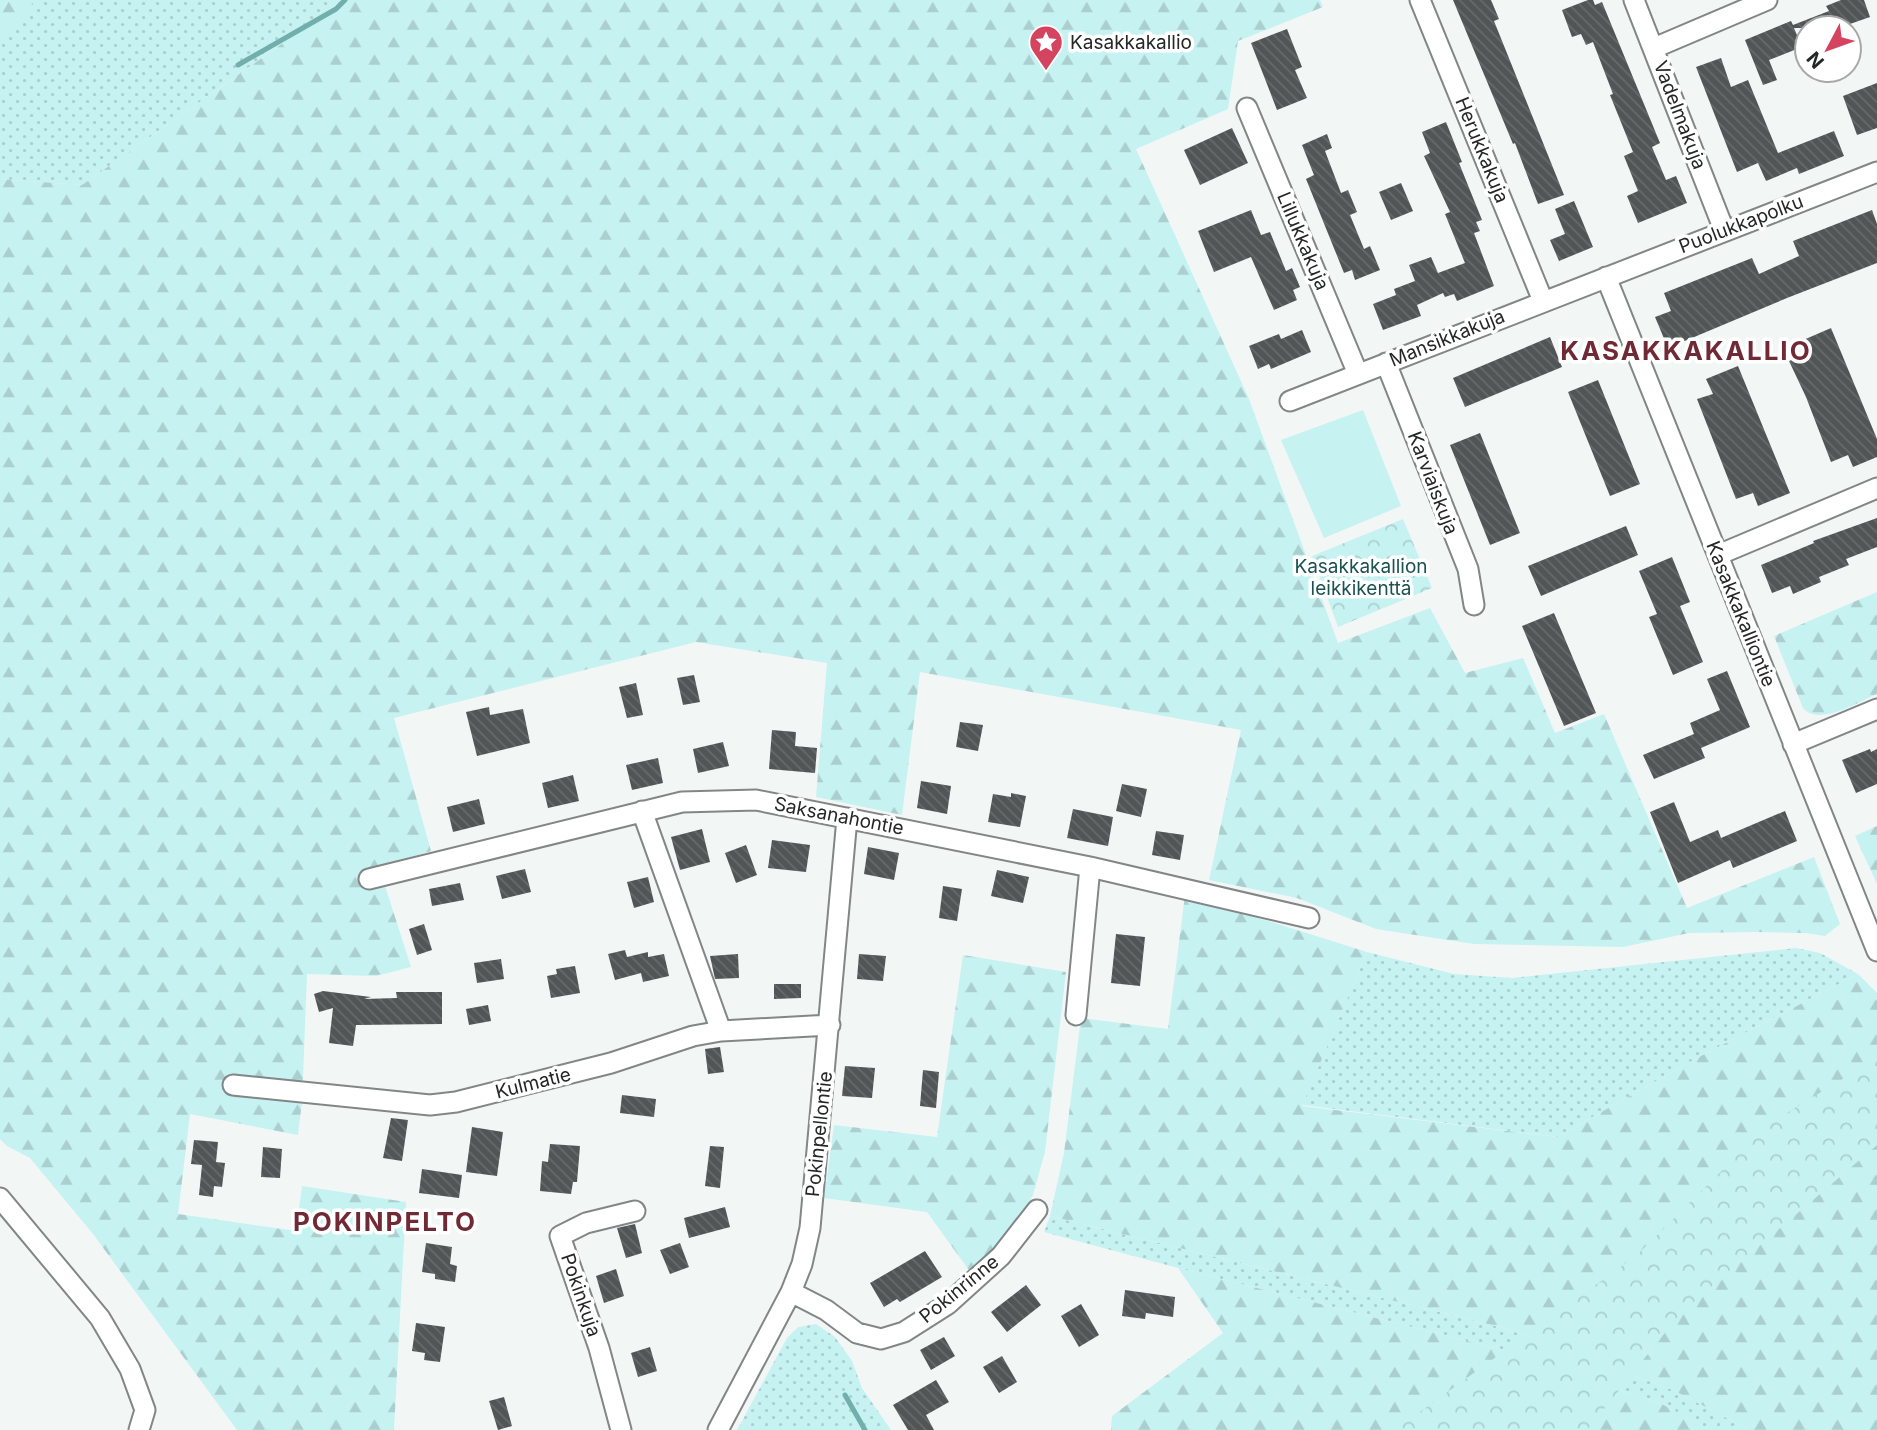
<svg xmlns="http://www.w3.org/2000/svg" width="1877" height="1430" viewBox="0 0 1877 1430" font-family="Inter,sans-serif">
  <defs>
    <pattern id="grass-dots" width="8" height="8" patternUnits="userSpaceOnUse" patternTransform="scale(1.75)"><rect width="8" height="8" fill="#c6f2f1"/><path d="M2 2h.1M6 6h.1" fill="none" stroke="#aacfce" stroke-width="1.8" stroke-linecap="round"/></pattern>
    <pattern id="forest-firs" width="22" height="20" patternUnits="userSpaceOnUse" patternTransform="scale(1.75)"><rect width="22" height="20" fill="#c6f2f1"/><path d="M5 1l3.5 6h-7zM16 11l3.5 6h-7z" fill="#aacfce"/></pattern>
    <pattern id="park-crowns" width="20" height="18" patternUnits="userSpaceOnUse" patternTransform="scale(1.75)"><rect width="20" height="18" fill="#c6f2f1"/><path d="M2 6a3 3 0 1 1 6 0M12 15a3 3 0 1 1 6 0" fill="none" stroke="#aacfce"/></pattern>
    <pattern id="building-back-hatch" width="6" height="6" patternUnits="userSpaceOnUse" patternTransform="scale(1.75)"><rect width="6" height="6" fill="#515555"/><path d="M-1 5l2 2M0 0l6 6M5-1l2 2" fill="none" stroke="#676a6a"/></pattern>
  </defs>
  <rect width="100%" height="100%" fill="#f2f7f6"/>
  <path fill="url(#grass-dots)" d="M344,0L82,185L0,179V0Z
    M1796,948L1820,953L1858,974L1697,1058L1557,1137L1302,1105L1367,952L1454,974L1512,978Z
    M1050,1216L1504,1328L1673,1390L1750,1430H1710L1660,1403L1499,1349L1178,1268L1044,1232Z
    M816,1324L835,1337L852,1361L862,1388L891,1430H737L787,1338L798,1327Z"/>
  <path fill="url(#forest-firs)" d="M0,0H35L0,45Z
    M344,0H1320L1323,7L1238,41L1228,109L1136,149L1249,399L1338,643L1430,608L1465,673L1523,658L1555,733L1604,714L1687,908L1814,857L1840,924L1825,936L1806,933L1757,932L1689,933L1623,947L1474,944L1376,929L1297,898L1209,880L1241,730L920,672L902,815L816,797L827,663L696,642L394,718L431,851L379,867L411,967L376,976L307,974L302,1102L298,1135L190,1114L178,1214L296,1231L302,1186L406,1202L394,1430H237L93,1234L30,1158L7,1146L0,1139V179L82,185Z
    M1877,592V694C1858,702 1819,727 1803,708L1774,636Z
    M1877,826V884L1855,836Z
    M1185,895L1367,952L1302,1106L1557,1137L1697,1058L1858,974L1877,993V1430H1750L1673,1390L1504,1328L1050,1216L1064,1153L1081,1018L1168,1029Z
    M963,955L1066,972L1045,1152L1033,1195L1014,1228L985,1260L971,1273L927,1212L824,1198L834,1125L937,1137Z
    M1178,1268L1499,1349L1660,1403L1710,1430H1111L1112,1416L1223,1333Z"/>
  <path fill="url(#park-crowns)" d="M1403,519L1432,588L1338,627L1312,556Z
    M1877,1058V1145L1680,1314L1587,1430H1395L1637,1255L1770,1123Z"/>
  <path fill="#c6f2f1" d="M1363,410L1401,506L1324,538L1281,440Z"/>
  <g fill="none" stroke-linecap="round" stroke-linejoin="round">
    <path stroke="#71afad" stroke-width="5" d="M238,65L336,9L345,0
      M845,1395L865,1430"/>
  </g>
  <path fill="url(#building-back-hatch)" d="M1453,0H1491L1499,19L1494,21L1564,195L1538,204L1515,143L1513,144Z
    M1588,0H1593L1595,5L1602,2L1660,143L1652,147L1666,180L1676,176L1687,203L1638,223L1627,196L1638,191L1624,156L1633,152L1610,95L1613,94L1593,42L1586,45L1581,34L1572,37L1562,10Z
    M1841,0H1864L1870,17L1850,24L1852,28H1794L1802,47L1769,60L1777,80L1763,85L1745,40L1791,21L1793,25L1829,11L1826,6Z
    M1287,29L1302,67L1295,70L1307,98L1277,110L1251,43Z
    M1721,58L1731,87L1748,80L1778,153L1834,131L1844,156L1799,174L1797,168L1766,181L1758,163L1737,172L1696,67Z
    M1877,83V128L1857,135L1843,96Z
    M1446,122L1462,162L1459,163L1482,220L1476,222L1480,231L1474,233L1494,286L1457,301L1454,294L1445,297L1443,293L1417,305L1421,316L1383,330L1373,304L1396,295L1394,289L1415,281L1409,265L1431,257L1438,273L1465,263L1445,214L1450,212L1424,156L1430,153L1422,132Z
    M1232,128L1248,163L1200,185L1184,150Z
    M1327,134L1332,148L1325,151L1341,193L1348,190L1357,212L1350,215L1364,249L1370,246L1380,270L1355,280L1352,270L1344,273L1306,179L1314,175L1302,145Z
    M1401,183L1413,211L1391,220L1379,192Z
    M1574,201L1593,247L1559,261L1550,240L1565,234L1555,209Z
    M1251,210L1261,235L1270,232L1286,271L1292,268L1300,287L1293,290L1297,300L1274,310L1251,257L1214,272L1198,231Z
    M1872,210L1877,224V263L1787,298L1668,348L1655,317L1671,311L1664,293L1752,258L1759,274L1799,256L1793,241Z
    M1831,328L1877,439V457L1853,467L1848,455L1831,462L1806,397L1789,361L1806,354L1801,341Z
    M1302,330L1311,352L1271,369L1269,364L1258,369L1249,346L1279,334L1281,339Z
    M1550,337L1562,367L1465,407L1453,378Z
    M1738,366L1790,493L1758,506L1753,493L1736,499L1697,399L1713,394L1706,379Z
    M1598,380L1640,484L1610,496L1568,392Z
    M1480,433L1520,533L1490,545L1450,445Z
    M1877,518V547L1846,559L1849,565L1819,577L1821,582L1793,594L1790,586L1772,593L1761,565L1814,543L1813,541Z
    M1626,526L1638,555L1541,596L1528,566Z
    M1672,557L1690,602L1680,606L1703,662L1673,675L1649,617L1657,614L1639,571Z
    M1554,613L1596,713L1564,726L1522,626Z
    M1727,671L1750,727L1701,748L1705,758L1654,779L1643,755L1694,734L1690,723L1720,710L1707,679Z
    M694,675L700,702L683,705L677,678Z
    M636,683L643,715L627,718L619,687Z
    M489,707L490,715L523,709L530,743L477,756L466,712Z
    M960,722L983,725L978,751L956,747Z
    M772,730L796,732L795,746L817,748L815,773L769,769Z
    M723,742L729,766L698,773L693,749Z
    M1870,749L1871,752L1877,749V784L1856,793L1842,760Z
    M658,758L663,783L632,790L626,765Z
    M573,775L579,801L548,808L542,783Z
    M921,781L951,786L947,814L917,808Z
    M1122,784L1147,789L1141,817L1116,811Z
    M1011,793L1026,796L1020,827L988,822L993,794L1011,797Z
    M479,799L485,824L453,832L447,807Z
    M1674,802L1690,842L1718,830L1721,838L1785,811L1797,841L1733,868L1730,860L1678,883L1650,812Z
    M1073,809L1113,817L1108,846L1067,838Z
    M702,829L710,862L680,870L671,837Z
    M1156,831L1184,835L1180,860L1152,855Z
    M772,840L810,845L806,872L768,868Z
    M746,845L757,875L736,883L725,853Z
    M868,847L899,853L894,880L864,874Z
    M525,869L531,892L502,899L496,876Z
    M997,870L1029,877L1023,903L991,896Z
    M648,877L654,902L634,908L627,882Z
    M460,883L464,900L432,906L429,889Z
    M943,886L962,889L957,921L939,918Z
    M424,924L432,950L417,955L409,929Z
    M1116,934L1145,937L1140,986L1111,983Z
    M625,950L627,957L648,952V957L664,954L669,976L643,982L641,973L615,980L608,954Z
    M738,954L739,978L715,979L710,956Z
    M859,954L886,956L883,981L857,979Z
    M501,959L504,979L477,983L474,963Z
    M575,966L580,993L551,998L547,976L557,974L556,969Z
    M774,984H801V998L774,999Z
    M323,991L371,997L364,999L397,998L396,992H442V1024L356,1025L353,1046L329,1043L333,1008L319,1012L314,994Z
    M488,1005L491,1021L469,1025L466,1009Z
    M720,1047L724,1072L708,1074L705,1049Z
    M845,1066L875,1068L872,1098L842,1096Z
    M923,1070L939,1072L936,1108L920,1106Z
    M622,1095L656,1099L654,1117L620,1113Z
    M391,1118L408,1120L402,1161L383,1158Z
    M472,1127L503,1132L497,1176L466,1172Z
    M194,1140L218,1142L216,1162L225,1163L222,1187L214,1186L213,1197L199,1195L202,1165L191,1164Z
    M550,1144L580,1146L577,1182H573L571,1194L540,1191L542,1161L548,1162Z
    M710,1146L724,1147L720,1188L705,1186Z
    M263,1147L282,1149L280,1178L261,1177Z
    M422,1169L462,1175L459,1198L419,1193Z
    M725,1207L730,1227L689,1238L684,1218Z
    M635,1224L642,1253L626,1258L617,1228Z
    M426,1243L452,1247L450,1264L457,1266L455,1282L435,1279V1274L422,1272Z
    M680,1243L689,1267L670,1274L660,1250Z
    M925,1251L942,1277L900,1302L897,1299L884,1307L870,1283Z
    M616,1269L624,1296L604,1303L596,1276Z
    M1026,1285L1041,1305L1007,1332L991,1312Z
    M1125,1290L1175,1297L1173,1317L1146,1313L1145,1319L1122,1316Z
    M1081,1304L1099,1335L1079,1347L1061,1316Z
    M416,1323L445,1327L440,1362L424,1360L425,1353L412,1351Z
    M944,1337L955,1356L931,1370L920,1350Z
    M650,1347L657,1371L638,1377L631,1353Z
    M1002,1356L1017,1382L999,1393L983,1367Z
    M936,1380L949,1402L926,1415L934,1430H908L893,1405Z
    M504,1397L512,1426L498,1430L489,1401Z"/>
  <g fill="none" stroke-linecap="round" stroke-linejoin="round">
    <g stroke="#828686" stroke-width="23">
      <path id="minor" d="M1420,0L1543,301
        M1634,0L1724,230
        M1654,48L1767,0
        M1247,108L1358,374
        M1606,277L1877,951
        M1386,363L1468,569L1474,605
        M1290,401L1877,172
        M1718,555L1877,488
        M1793,744L1877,709
        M642,811L721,1031
        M369,879L682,802L756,800L1090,867L1309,918
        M1076,1015L1090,867
        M233,1085L430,1105L456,1102L611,1063L693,1036L721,1031L830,1025
        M0,1198L100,1318L130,1369L145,1410L139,1430
        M791,1292L826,1310L857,1333L881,1339L904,1332L948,1304L1001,1256L1037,1210
        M621,1430L599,1348L560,1236L586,1223L635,1211
        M718,1430L791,1292L802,1264L810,1228L847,818"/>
    </g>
    <use href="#minor" stroke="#fff" stroke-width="19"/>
  </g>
  <defs>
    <g id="sight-pin" transform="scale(1.75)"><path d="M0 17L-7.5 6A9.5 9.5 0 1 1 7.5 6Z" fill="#d4445f" stroke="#fff"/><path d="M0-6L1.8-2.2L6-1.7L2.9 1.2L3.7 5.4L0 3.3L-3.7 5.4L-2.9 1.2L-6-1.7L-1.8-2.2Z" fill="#fff"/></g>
  </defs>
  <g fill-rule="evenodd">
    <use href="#sight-pin" x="1046" y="42"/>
  </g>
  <g text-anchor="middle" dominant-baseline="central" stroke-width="7" stroke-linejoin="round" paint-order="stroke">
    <g font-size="19" fill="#252626" stroke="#fff" text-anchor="start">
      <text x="1070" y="42">Kasakkakallio</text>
    </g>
    <g font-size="19" fill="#252626" stroke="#fff">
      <text transform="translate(1680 115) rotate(69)">Vadelmakuja</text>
      <text transform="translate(1482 150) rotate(68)">Herukkakuja</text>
      <text transform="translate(1741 224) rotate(-21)">Puolukkapolku</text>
      <text transform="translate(1303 241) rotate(67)">Lillukkakuja</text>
      <text transform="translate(1447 338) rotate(-22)">Mansikkakuja</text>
      <text transform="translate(1433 483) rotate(69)">Karviaiskuja</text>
      <text transform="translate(1741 614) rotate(68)">Kasakkakalliontie</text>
      <text transform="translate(839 816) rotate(11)">Saksanahontie</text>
      <text transform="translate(533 1083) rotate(-14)">Kulmatie</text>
      <text transform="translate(819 1134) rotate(-84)">Pokinpellontie</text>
      <text transform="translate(959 1289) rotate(-39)">Pokinrinne</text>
      <text transform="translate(581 1295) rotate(71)">Pokinkuja</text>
    </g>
    <g font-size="19" fill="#1b5150" stroke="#fff">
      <text x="1361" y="566">Kasakkakallion<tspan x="1361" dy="22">leikkikenttä</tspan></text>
    </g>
    <g font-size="26" font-weight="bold" letter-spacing="2" fill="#702a35" stroke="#fff">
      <text x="1686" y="350">KASAKKAKALLIO</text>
      <text x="385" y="1221">POKINPELTO</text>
    </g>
  </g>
  <g transform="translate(1828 49) rotate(229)"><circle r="33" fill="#ffffff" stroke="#a8a8a8" stroke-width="2"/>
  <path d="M0-5L12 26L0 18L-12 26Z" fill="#d4445f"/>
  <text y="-10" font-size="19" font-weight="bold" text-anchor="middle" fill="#252626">N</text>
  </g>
</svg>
